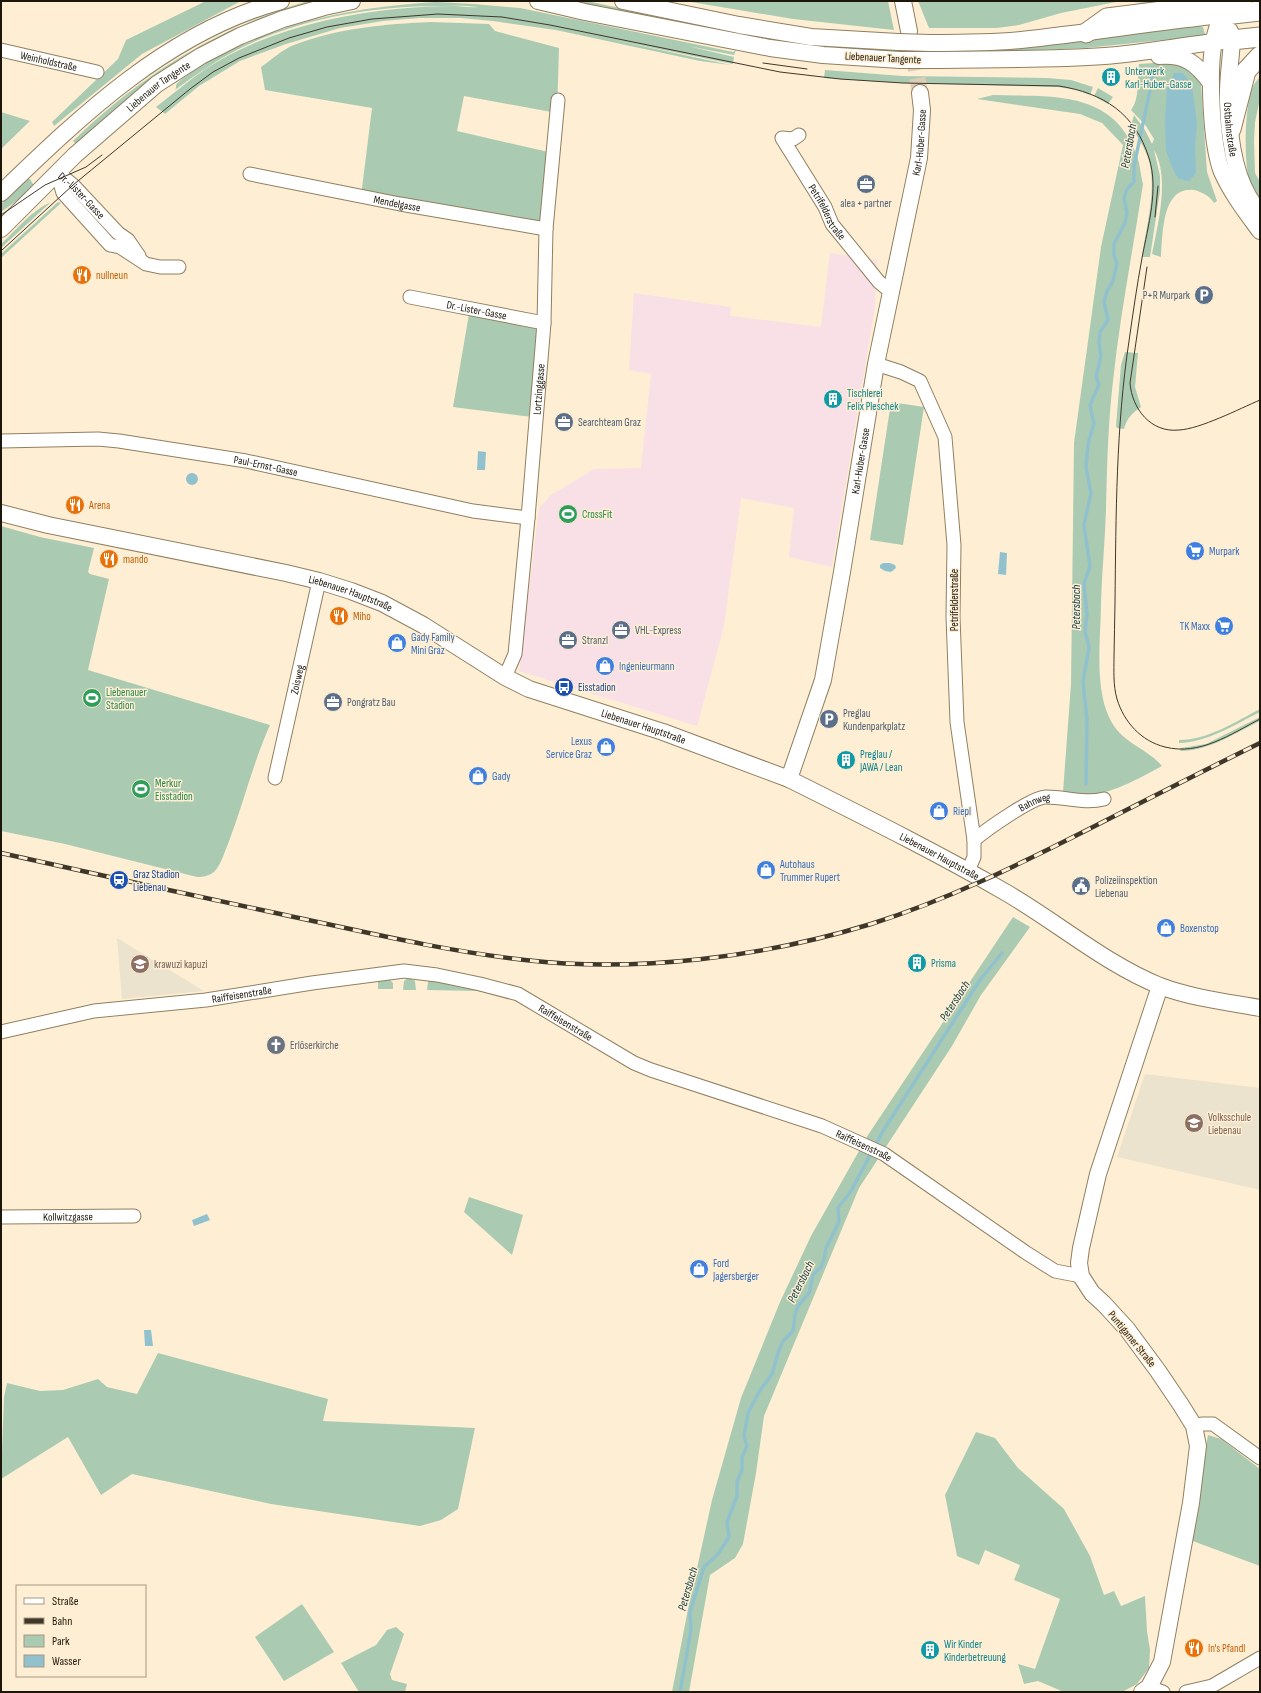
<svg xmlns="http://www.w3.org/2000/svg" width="1261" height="1693" viewBox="0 0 1261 1693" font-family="'Sofia Sans Condensed',sans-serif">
  <rect width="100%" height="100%" fill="#feefd4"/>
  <path fill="#f9dfe6" d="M830,253L877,260L875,306L832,567L789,557L794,508L741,498L724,626L697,726L519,671L539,508L551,495L594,469L641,468L651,374L629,370L634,293L731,307L730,316L821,327Z"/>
  <path fill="#ebe3cd" d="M117,938L204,991L122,999Z
    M1145,1074L1260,1088V1190L1117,1157Z"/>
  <path fill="#aacbb1" d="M206,1H241L142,54L54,126L52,122L118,59L126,40Z
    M308,1H320L135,94L114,110L77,145L73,141C139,76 219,27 308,1Z
    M570,1H587C663,17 740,35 818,44L1195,25L1203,27L1205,34L1203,36L1085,48L964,53H878L781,43Z
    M685,1H888L894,30L793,19Z
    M918,1L933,2L1171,1L1146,3L1121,1L1061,13L1019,25L997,28H929Z
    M437,2L474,4L520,8L733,52L736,50L734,55L688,46L734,57L733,64L604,38L731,65L700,61L556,30L493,21L460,18H420L383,21L340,28L286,44L240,61L199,86L165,114L156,107C173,94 189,80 207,68C260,33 334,15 396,9C415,7 435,6 454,6C462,6 470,8 478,7C464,5 448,6 433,6C371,7 304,18 247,45C221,57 198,73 175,90C176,89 176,87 176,85C179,79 212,59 219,56C291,19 356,7 437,2Z
    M431,22L489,24L495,31L559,48L557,113L464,96L457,131L553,153L546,229L361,196L372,108L265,90L261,67C271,60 283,49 294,45C338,28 385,24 431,22Z
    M1169,62C1187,65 1192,68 1201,84L1207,172L1217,201L1214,203C1210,196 1202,192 1194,190C1161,186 1163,236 1161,257L1152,254C1158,224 1170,177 1154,150L1160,176V191L1150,257H1142C1146,226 1157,191 1149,161C1145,147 1137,137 1131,125L1134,115L1145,130L1152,144L1154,139L1146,126L1131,110C1140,99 1137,78 1139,64Z
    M825,70L902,76L1047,78L1071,80L1093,87L1090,95L1077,90L1058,87L903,83L824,78Z
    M1260,76V99L1255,122L1254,141L1255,173L1260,182V199C1255,191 1250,183 1248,174C1244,156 1245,103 1253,87C1254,83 1258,80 1260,76Z
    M1098,88L1113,97L1108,104L1094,96Z
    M993,95C1047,97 1109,89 1134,149C1140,160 1140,172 1143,184C1133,250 1120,315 1113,381C1108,424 1107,467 1106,510C1105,540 1102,571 1101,602C1101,637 1094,684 1109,717C1121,744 1145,746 1162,766C1132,782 1098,803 1063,792L1071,684L1074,443L1101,247L1123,145L1102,123L1080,114L977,99Z
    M1,112L30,121L1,149Z
    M26,179H30L34,186L29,192L1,212V204Z
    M51,202L1,248V244C16,230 32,210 51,202Z
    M58,202L61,203L1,258V254Z
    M469,314L531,324L540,330L532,417L453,407Z
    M1125,352L1138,353L1135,387L1141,407C1132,413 1127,418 1124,429L1117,428L1116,426L1121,365Z
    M891,402L924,407L903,545L870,540Z
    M1,526L40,537L94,548L88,572L90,574L109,579L88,670L270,725C253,763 243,805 228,844C224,853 221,865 214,872C209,876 203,877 197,877L65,844L1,831Z
    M1260,709V712C1234,725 1208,742 1179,743V740C1208,740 1235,722 1260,709Z
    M1260,717V721C1235,733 1209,751 1180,751L1181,748L1206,744Z
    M1013,917L1030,927L981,995L952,1046L859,1188L764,1416L756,1473L743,1544L735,1558L710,1575L689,1692H672L688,1609L712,1500L741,1398L780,1302L811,1236L868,1135Z
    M409,977L415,981L416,990H403L404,981Z
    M389,979L393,983V989H378V982L380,980Z
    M430,980L493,993V994L477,991L427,990L428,982Z
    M469,1197L523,1215L512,1255L464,1212Z
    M158,1353L328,1399L323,1421L475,1428L458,1509L441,1520L420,1526L271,1504L132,1474L101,1495L68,1437L1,1479L4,1397L7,1383L40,1391L63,1390L98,1379L107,1387L137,1394Z
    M976,1432L995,1438L1018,1468L1064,1509L1090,1556L1104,1595L1114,1591L1121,1606L1145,1596L1147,1631L1150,1650L1149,1668L1137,1684L1122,1692H1064L1038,1681L1024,1684L1018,1664L1035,1669L1060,1599L1014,1580L1020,1565L985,1550L979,1565L957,1556L945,1495Z
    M1208,1435L1221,1439L1260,1469V1566L1190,1540Z
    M302,1604L334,1652L284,1681L255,1637Z
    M396,1627L404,1634L390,1674L392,1680L407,1684L405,1692H359L341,1663L376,1645L387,1630Z"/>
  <path fill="#92c1ce" d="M1174,73H1183L1192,86L1197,124L1195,147L1196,173L1189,181L1179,179L1174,172L1166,151L1165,120L1167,88Z
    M478,451L486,452L485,470H477Z
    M186 479a6 6 0 1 1 12 0a6 6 0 1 1-12 0Z
    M1000,552L1007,553L1006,575L998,574Z
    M883,563H890L895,565L896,568L891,572L885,571L880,568V565Z
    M207,1214L210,1220L194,1226L192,1220Z
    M144,1330H151L153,1346H145Z"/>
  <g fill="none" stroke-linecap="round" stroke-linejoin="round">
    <path stroke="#92c1ce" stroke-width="3.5" d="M1086,784L1087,720L1083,682L1089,647L1085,632L1087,614L1084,584L1090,566L1084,525L1091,493L1086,468L1087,454L1089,440L1094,424L1090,405L1099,384L1096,377L1101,356L1099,342L1100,332L1108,320L1104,302L1107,291L1113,281L1117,263L1114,255V244L1125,223L1127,213L1124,198L1127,189L1134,182V166L1152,81V68
      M680,1692L691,1630L690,1612L704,1567L718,1554L729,1537L727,1522L737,1496V1482L742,1470V1457L747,1446L744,1436L748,1413L759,1392L772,1374L779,1350L783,1341L793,1331L795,1315L798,1306L809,1293L813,1275L821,1267L824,1259L826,1248L839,1222L838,1208L851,1191L883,1131L980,980L1002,953"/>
    <path stroke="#dcceb6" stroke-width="16" stroke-dasharray="16 8" stroke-linecap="butt" d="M909,31L920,93"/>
    <g stroke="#907f5f" stroke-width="15">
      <g id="minor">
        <path id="s1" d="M1,50L97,72"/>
        <path id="s2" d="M799,135L793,139L782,138L825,207L832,224L879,282L891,292"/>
        <path d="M57,172L63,193L110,245L120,247L146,264L160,267H179"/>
        <path id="s3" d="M57,172L73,185L118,233L128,240L139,256"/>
        <path id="s4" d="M250,174L400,204L546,229"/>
        <path id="s5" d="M410,297L544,323"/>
        <path d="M876,364L901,372L920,381L945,437L954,545L953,617L957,722L974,840V857L968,871"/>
        <path id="s6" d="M1,441L98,439L119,441L246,461L473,511L528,518"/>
        <path id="s7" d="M505,677L515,654L528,518L544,323L546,229L558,100"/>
        <path id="s8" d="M275,778L319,581"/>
        <path id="s9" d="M974,840C986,830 1032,797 1046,797C1066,797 1084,804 1104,799"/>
        <path id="s10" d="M1,1032L94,1011L206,1000L312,983L404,971L437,975L480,984L518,994L634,1063L651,1070L822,1126L884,1154L1025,1252L1055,1271L1081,1276"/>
        <path id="s11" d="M1,1217L134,1216"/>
        <path d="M1194,1426L1202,1424H1213L1260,1458"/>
        <path d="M1149,1687L1163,1692"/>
        <path d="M1186,1692L1212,1686L1260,1658"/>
      </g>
    </g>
    <g stroke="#907f5f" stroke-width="18">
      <g id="major">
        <path d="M538,1L585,12L770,48L823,55L900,60"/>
        <path d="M623,1L739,25L811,37L898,42"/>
        <path d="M903,1L909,31"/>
        <path d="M1222,15C1219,24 1215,32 1214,41C1208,71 1211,144 1222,172C1232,194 1246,212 1260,231"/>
        <path id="s12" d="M1230,31L1232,40C1231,60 1227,81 1228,102C1229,137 1235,186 1260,212"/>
        <path d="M930,43C960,43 990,43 1021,40C1088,33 1155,22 1222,15"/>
        <path d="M1159,56C1185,54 1196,63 1211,83"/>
        <path d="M932,60C990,59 1047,60 1105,56C1147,53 1189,44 1232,40"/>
        <path d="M1,193C83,114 168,32 281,1"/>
        <path id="s13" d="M1,229L75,155L157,84L201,56L240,36L283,19L324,7L352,1"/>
        <path id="s14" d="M1,513L48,525L286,573L319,581L351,591L382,603L423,625L505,677L529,689L663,732L789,779L809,789C875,822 941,855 1005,892C1057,922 1104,963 1160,986C1192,998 1226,1002 1260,1008"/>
        <path id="s15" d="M789,779L823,680L842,572L876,364L919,158L922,110L920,93"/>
        <path d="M1142,1692L1149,1687L1162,1662L1191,1503L1198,1446L1194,1426L1181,1405L1158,1371L1127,1329L1104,1304L1092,1293L1081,1276L1079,1263L1081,1248L1098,1174L1160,986"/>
      </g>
    </g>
    <g stroke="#907f5f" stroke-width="21">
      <path id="highway" d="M1224,15L1260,11
        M1086,33L1107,18L1242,1
        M1232,40L1260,37
        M1231,129L1246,71L1260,56"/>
    </g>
    <use href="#minor" stroke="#fff" stroke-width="13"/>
    <use href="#major" stroke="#fff" stroke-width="16"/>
    <use href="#highway" stroke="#fff" stroke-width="19"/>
    <path stroke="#3f3729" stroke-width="1" d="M763,63L807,69
      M1,215L45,185L86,167L102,155
      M1155,217L1158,186
      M1,251L73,185L190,89L213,72L239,58L289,38L327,27L372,19L438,14L502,17L550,25L780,72L840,79L903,83L1059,86C1103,93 1135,113 1149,158C1159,189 1148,226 1142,258C1137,285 1133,313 1129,341C1116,427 1116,515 1115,602C1115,620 1114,639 1114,657C1114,671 1113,685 1117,699C1124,722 1141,741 1165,747C1200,756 1231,734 1260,719
      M1147,267L1130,383C1132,409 1151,433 1179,430C1200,429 1239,409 1260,400"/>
    <g stroke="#3f3729" stroke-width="4.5">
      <path id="rail" d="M1,853C96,874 190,895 285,915C365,932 444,951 525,960C638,973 763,957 871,924C947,900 1018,865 1089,829C1146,800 1203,771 1260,743"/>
    </g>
    <use href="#rail" stroke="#feefd4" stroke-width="3" stroke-dasharray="9" stroke-linecap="butt"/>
    <g stroke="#907f5f" stroke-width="18" stroke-linecap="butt">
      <path id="major-bridge" d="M898,42L930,43
        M900,60H932"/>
    </g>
    <use href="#major-bridge" stroke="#fff" stroke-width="16"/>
  </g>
  <defs>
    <g id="building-disc" transform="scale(1)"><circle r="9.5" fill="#0f9aa8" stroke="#feefd4"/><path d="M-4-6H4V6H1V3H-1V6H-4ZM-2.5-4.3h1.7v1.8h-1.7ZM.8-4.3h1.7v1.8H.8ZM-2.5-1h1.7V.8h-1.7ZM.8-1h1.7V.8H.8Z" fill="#fff"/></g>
    <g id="office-disc" transform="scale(1)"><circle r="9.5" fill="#5c6f8a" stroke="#feefd4"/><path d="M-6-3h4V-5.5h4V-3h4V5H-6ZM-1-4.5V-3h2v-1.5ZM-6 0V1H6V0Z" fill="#fff"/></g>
    <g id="restaurant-disc" transform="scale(1)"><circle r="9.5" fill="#e8710a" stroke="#feefd4"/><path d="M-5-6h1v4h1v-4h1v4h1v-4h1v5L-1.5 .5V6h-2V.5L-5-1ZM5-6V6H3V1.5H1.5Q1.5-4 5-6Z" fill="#fff"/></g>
    <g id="parking-disc" transform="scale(1)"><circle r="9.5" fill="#5c6f8a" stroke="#feefd4"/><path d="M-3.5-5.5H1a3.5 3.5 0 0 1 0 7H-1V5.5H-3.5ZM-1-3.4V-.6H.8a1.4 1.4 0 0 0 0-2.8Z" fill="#fff"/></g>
    <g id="stadium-disc" transform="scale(1)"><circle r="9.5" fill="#2e9e5b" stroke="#feefd4"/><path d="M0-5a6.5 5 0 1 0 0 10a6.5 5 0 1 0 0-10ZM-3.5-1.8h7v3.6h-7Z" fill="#fff"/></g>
    <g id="supermarket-disc" transform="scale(1)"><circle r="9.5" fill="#3f7fe0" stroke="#feefd4"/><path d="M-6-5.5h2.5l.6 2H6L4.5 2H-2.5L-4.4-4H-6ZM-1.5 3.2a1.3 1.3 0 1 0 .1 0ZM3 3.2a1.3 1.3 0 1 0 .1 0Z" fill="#fff"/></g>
    <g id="shop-disc" transform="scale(1)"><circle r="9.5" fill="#3f7fe0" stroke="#feefd4"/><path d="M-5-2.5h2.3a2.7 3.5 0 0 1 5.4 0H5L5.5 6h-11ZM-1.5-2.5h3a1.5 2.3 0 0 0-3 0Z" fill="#fff"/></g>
    <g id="bus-disc" transform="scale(1)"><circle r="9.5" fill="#1a4fb4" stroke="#feefd4"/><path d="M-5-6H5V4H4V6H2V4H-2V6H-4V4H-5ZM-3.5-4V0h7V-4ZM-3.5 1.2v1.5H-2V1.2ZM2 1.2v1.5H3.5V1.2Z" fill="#fff"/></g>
    <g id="station-disc" transform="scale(1)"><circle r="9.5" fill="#1a4fb4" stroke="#feefd4"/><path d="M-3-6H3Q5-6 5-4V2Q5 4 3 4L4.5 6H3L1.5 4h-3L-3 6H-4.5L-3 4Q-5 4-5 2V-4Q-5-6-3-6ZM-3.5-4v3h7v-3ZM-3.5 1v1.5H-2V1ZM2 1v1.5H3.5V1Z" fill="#fff"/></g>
    <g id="civic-disc" transform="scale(1)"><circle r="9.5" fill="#5c6f8a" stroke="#feefd4"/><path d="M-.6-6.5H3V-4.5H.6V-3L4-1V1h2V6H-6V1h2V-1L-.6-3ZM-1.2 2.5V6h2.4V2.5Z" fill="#fff"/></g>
    <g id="school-disc" transform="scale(1)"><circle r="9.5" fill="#8d6e63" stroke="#feefd4"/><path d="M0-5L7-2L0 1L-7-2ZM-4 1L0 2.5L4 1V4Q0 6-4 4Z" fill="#fff"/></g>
    <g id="church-disc" transform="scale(1)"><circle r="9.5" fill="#6b7280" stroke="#feefd4"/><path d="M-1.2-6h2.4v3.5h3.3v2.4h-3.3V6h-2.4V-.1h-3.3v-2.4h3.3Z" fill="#fff"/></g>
  </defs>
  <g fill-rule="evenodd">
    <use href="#building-disc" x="1111" y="77"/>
    <use href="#office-disc" x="866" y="184"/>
    <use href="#restaurant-disc" x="82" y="275"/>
    <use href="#parking-disc" x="1204" y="295"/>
    <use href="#building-disc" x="833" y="399"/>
    <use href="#office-disc" x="564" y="422"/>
    <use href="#restaurant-disc" x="75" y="505"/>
    <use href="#stadium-disc" x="568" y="514"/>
    <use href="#supermarket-disc" x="1195" y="551"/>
    <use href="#restaurant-disc" x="109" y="559"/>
    <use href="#restaurant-disc" x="339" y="616"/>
    <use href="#supermarket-disc" x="1224" y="626"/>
    <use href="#office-disc" x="621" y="630"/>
    <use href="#office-disc" x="568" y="640"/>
    <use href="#shop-disc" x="397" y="643"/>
    <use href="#shop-disc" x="605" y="666"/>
    <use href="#bus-disc" x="564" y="687"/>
    <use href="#stadium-disc" x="92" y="698"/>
    <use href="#office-disc" x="333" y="702"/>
    <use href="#parking-disc" x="829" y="719"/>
    <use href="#shop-disc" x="606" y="747"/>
    <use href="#building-disc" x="846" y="760"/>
    <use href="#shop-disc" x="478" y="776"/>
    <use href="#stadium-disc" x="141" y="789"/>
    <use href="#shop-disc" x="939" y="811"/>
    <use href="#shop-disc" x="766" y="870"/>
    <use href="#station-disc" x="119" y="880"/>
    <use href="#civic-disc" x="1081" y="886"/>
    <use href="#shop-disc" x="1166" y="928"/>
    <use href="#building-disc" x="917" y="963"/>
    <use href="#school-disc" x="140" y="964"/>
    <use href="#church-disc" x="276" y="1045"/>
    <use href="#school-disc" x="1194" y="1123"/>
    <use href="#shop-disc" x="699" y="1269"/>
    <use href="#restaurant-disc" x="1194" y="1648"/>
    <use href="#building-disc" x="930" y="1650"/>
  </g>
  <g text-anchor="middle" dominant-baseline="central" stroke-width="3" stroke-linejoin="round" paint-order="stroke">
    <g font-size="11" fill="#1d160a" stroke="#feefd4">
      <text transform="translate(883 58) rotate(3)">Liebenauer Tangente</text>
      <text stroke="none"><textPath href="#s1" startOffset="49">Weinholdstraße</textPath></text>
      <text stroke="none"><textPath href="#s13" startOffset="213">Liebenauer Tangente</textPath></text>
      <text stroke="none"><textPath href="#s12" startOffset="99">Ostbahnstraße</textPath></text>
      <text stroke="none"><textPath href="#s15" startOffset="651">Karl-Huber-Gasse</textPath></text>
      <text stroke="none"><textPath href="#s3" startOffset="34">Dr.-Lister-Gasse</textPath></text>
      <text stroke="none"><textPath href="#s4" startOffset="150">Mendelgasse</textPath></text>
      <text stroke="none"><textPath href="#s2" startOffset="105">Petrifelderstraße</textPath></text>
      <text stroke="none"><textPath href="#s5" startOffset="68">Dr.-Lister-Gasse</textPath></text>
      <text stroke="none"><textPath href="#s7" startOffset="291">Lortzinggasse</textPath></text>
      <text stroke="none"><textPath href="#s15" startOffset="327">Karl-Huber-Gasse</textPath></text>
      <text stroke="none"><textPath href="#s6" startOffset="267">Paul-Ernst-Gasse</textPath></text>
      <text stroke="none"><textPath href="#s14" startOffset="359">Liebenauer Hauptstraße</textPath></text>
      <text transform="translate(954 600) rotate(-90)">Petrifelderstraße</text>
      <text stroke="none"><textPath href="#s8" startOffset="101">Zoisweg</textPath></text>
      <text stroke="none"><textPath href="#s14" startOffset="683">Liebenauer Hauptstraße</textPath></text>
      <text stroke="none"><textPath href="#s9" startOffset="72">Bahnweg</textPath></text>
      <text stroke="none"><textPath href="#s14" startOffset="1007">Liebenauer Hauptstraße</textPath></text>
      <text stroke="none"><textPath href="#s10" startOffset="244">Raiffeisenstraße</textPath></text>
      <text stroke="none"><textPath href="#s10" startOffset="580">Raiffeisenstraße</textPath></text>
      <text stroke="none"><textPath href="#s10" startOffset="904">Raiffeisenstraße</textPath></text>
      <text stroke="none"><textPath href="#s11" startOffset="67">Kollwitzgasse</textPath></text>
      <text transform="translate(1132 1339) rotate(51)">Puntigamer Straße</text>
    </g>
    <g font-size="11" fill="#0d838f" stroke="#feefd4" text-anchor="start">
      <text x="1125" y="71">Unterwerk<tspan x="1125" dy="13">Karl-Huber-Gasse</tspan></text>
      <text x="847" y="393">Tischlerei<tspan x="847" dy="13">Felix Pleschek</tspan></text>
      <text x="860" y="754">Preglau /<tspan x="860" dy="13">JAWA / Lean</tspan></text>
      <text x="931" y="963">Prisma</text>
      <text x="944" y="1644">Wir Kinder<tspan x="944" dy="13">Kinderbetreuung</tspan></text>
    </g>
    <g font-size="11" fill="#4e5e75" stroke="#feefd4" text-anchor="start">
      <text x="866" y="203" text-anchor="middle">alea + partner</text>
      <text x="1190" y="295" text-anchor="end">P+R Murpark</text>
      <text x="578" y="422">Searchteam Graz</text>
      <text x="635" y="630">VHL-Express</text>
      <text x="582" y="640">Stranzl</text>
      <text x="347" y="702">Pongratz Bau</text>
      <text x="843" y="713">Preglau<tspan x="843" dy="13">Kundenparkplatz</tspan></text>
      <text x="1095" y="880">Polizeiinspektion<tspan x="1095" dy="13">Liebenau</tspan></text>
    </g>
    <g font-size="11" fill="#c56008" stroke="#feefd4" text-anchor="start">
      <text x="96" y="275">nullneun</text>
      <text x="89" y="505">Arena</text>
      <text x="123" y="559">mando</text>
      <text x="353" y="616">Miho</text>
      <text x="1208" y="1648">In's Pfandl</text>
    </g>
    <g font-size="11" fill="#27864d" stroke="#feefd4" text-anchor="start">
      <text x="582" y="514">CrossFit</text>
      <text x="106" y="692">Liebenauer<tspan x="106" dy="13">Stadion</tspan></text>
      <text x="155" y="783">Merkur<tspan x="155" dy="13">Eisstadion</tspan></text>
    </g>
    <g font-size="11" fill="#366cbe" stroke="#feefd4" text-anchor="start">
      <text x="1209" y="551">Murpark</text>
      <text x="1210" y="626" text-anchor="end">TK Maxx</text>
      <text x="411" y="637">Gady Family<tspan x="411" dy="13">Mini Graz</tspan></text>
      <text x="619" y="666">Ingenieurmann</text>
      <text x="592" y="741" text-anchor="end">Lexus<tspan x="592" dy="13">Service Graz</tspan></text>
      <text x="492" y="776">Gady</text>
      <text x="953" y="811">Riepl</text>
      <text x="780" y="864">Autohaus<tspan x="780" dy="13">Trummer Rupert</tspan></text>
      <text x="1180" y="928">Boxenstop</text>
      <text x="713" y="1263">Ford<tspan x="713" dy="13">Jagersberger</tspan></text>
    </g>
    <g font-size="11" fill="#164399" stroke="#feefd4" text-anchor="start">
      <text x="578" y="687">Eisstadion</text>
      <text x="133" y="874">Graz Stadion<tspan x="133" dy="13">Liebenau</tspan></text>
    </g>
    <g font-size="11" fill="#785e54" stroke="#feefd4" text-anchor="start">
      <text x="154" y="964">krawuzi kapuzi</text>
      <text x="1208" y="1117">Volksschule<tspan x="1208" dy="13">Liebenau</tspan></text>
    </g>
    <g font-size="11" fill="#5b616d" stroke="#feefd4" text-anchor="start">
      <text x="290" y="1045">Erlöserkirche</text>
    </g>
    <g font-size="12" font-style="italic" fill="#113d47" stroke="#feefd4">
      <text transform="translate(1129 146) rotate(-80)">Petersbach</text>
      <text transform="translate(1076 607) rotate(-90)">Petersbach</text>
      <text transform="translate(955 1001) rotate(-57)">Petersbach</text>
      <text transform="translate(801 1282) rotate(-63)">Petersbach</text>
      <text transform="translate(688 1589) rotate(-74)">Petersbach</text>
    </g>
  </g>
  <rect width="1261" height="1693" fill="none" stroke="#1d160a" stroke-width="4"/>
  <rect x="16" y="1585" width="130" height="92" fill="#feefd4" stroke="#a49883"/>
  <rect x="24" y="1598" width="20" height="6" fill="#ffffff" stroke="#a49883"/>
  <text x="52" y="1605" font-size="12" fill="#1d160a">Straße</text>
  <rect x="24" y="1618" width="20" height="6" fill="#3f3729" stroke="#a49883"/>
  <text x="52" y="1625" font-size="12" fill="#1d160a">Bahn</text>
  <rect x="24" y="1635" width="20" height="12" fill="#aacbb1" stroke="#a49883"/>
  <text x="52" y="1645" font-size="12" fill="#1d160a">Park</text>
  <rect x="24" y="1655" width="20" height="12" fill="#92c1ce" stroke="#a49883"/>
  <text x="52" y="1665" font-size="12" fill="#1d160a">Wasser</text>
</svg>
